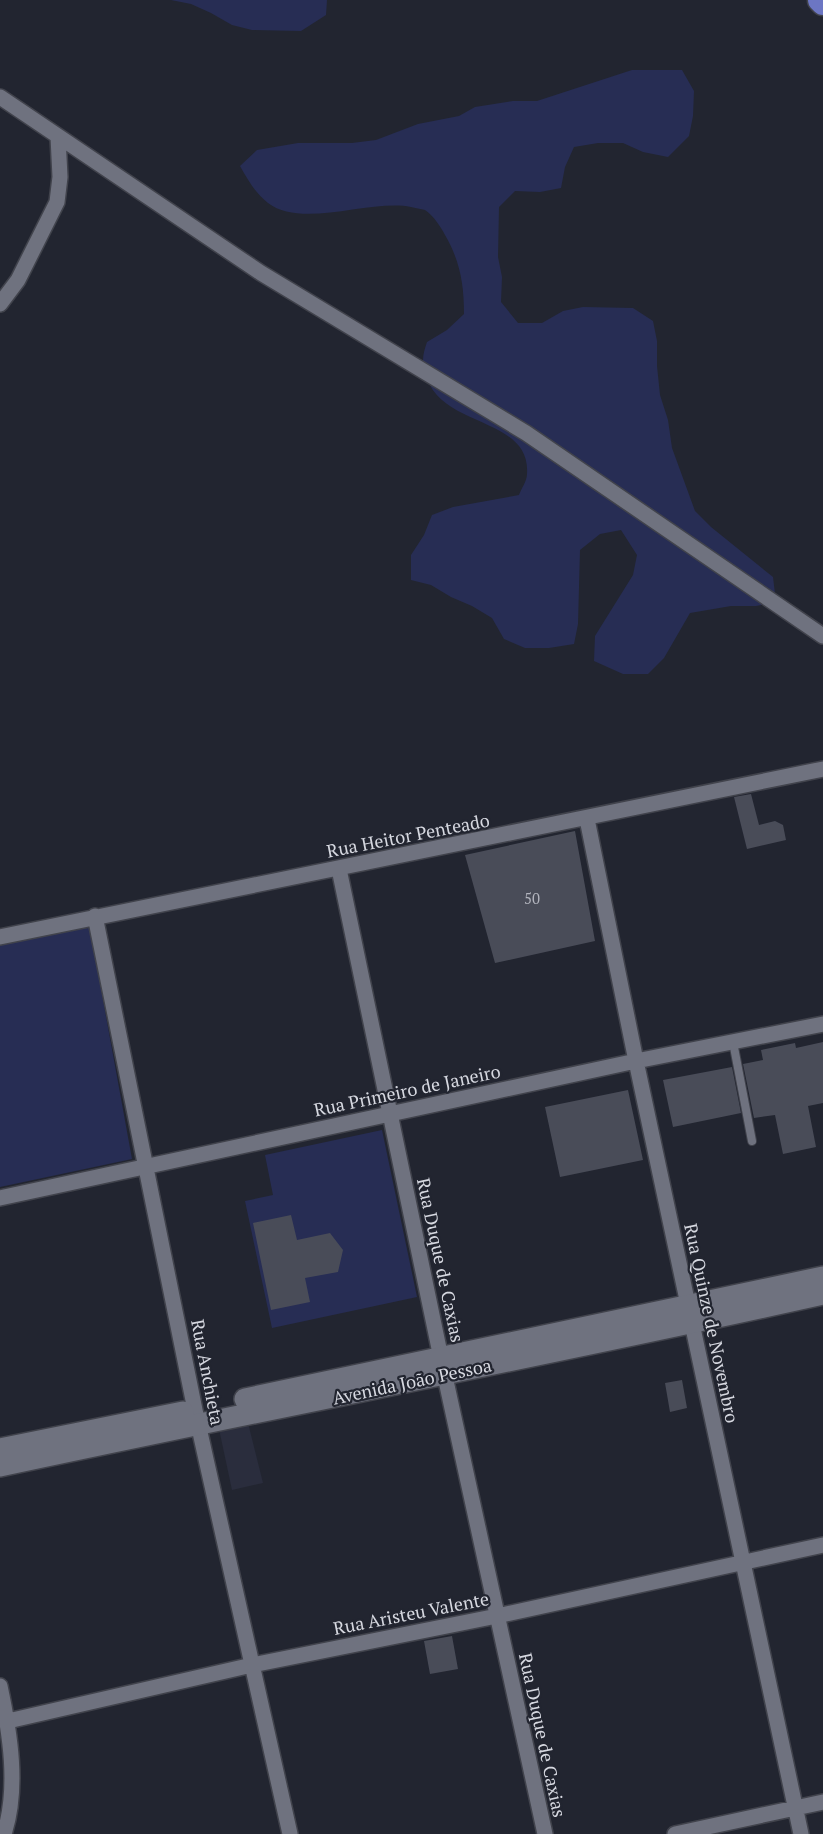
<svg xmlns="http://www.w3.org/2000/svg" width="823" height="1834" viewBox="0 0 823 1834" font-family="'PT Serif',serif">
  <rect width="100%" height="100%" fill="#222530"/>
  <path fill="#2a2d3d" d="M248,1423L263,1483L232,1490L219,1429Z"/>
  <path fill="#272d54" d="M171,0H327L326,15L301,31L252,30L232,25L211,13L191,4Z
    M632,70H682L694,91L693,116L689,136L668,157L643,152L623,143H598L574,147L565,167L561,188L540,192L515,191L499,207L498,257L502,277L501,302L518,323H542L563,311L583,307L633,308L653,321L657,341V366L660,395L668,420L672,448L695,511L711,527L773,577L776,602L756,606H731L690,613L664,658L648,674H623L594,661L595,636L633,575L637,555L621,530L600,534L580,550L578,624L574,644L549,648H525L504,639L492,618L472,606L451,597L431,585L411,580V555L424,535L432,515L453,507L519,495C521,489 527,481 527,474C531,417 443,428 427,378C425,372 422,366 423,360C423,354 425,348 427,342L447,330L464,314C464,284 460,261 445,235C441,227 433,215 425,210C421,209 415,208 411,207C371,199 302,229 268,203C255,193 248,180 240,166L257,150L298,143H352L376,140L418,124L459,116L475,107L513,101H537Z
    M89,923L132,1159L0,1187V943Z
    M382,1130L417,1297L272,1328L245,1201L273,1195L265,1155Z"/>
  <path fill="#494c58" d="M751,794L759,825L775,821L783,825L786,840L747,849L734,797Z
    M575,831L595,941L495,963L465,855Z
    M823,1042V1103L808,1106L816,1147L783,1154L775,1115L754,1118L743,1064L763,1060L761,1050L795,1043L796,1048Z
    M732,1067L741,1113L673,1127L663,1080Z
    M628,1090L643,1160L560,1177L545,1107Z
    M291,1215L297,1240L330,1233L343,1250L338,1272L305,1278L310,1302L271,1310L253,1223Z
    M682,1380L687,1408L670,1412L665,1383Z
    M452,1636L458,1669L430,1674L424,1641Z"/>
  <g fill="none" stroke-linecap="round" stroke-linejoin="round">
    <g stroke="#41434c" stroke-width="10">
      <path id="lane" d="M733,1042L752,1141"/>
    </g>
    <g stroke="#41434c" stroke-width="18">
      <path id="street" d="M0,97L261,273L526,433L823,636
        M0,304L18,280L57,202L60,177L58,137
        M587,819L636,1061L801,1834
        M339,869L441,1358L545,1834
        M95,916L195,1410L290,1834
        M0,937L823,769
        M0,1198L636,1061L823,1024
        M0,1686C10,1733 19,1788 4,1834
        M8,1721L252,1665L497,1616L823,1545
        M675,1834L823,1802"/>
    </g>
    <g stroke="#41434c" stroke-width="24">
      <path id="secondary" d="M245,1399L823,1277
        M0,1449L183,1412
        M0,1466C274,1407 550,1355 823,1294"/>
    </g>
    <g stroke="#41434c" stroke-width="27">
      <path id="primary" d="M820,0L823,3"/>
    </g>
    <use href="#lane" stroke="#6f727f" stroke-width="8"/>
    <use href="#street" stroke="#6f727f" stroke-width="15"/>
    <use href="#secondary" stroke="#6f727f" stroke-width="21"/>
    <use href="#primary" stroke="#6c76c3" stroke-width="24"/>
  </g>
  <g text-anchor="middle" dominant-baseline="central" stroke-width="4.5" stroke-linejoin="round" paint-order="stroke">
    <g font-size="15" fill="#b3b5be">
      <text x="532" y="898">50</text>
    </g>
    <g font-size="18" fill="#d6d8e0" stroke="#222530">
      <text transform="translate(408 835) rotate(-11)">Rua Heitor Penteado</text>
      <text transform="translate(407 1090) rotate(-12)">Rua Primeiro de Janeiro</text>
      <text transform="translate(441 1260) rotate(78)">Rua Duque de Caxias</text>
      <text transform="translate(712 1323) rotate(78)">Rua Quinze de Novembro</text>
      <text transform="translate(208 1372) rotate(79)">Rua Anchieta</text>
      <text transform="translate(412 1381) rotate(-12)">Avenida João Pessoa</text>
      <text transform="translate(411 1613) rotate(-11)">Rua Aristeu Valente</text>
      <text transform="translate(543 1735) rotate(78)">Rua Duque de Caxias</text>
    </g>
  </g>
</svg>
